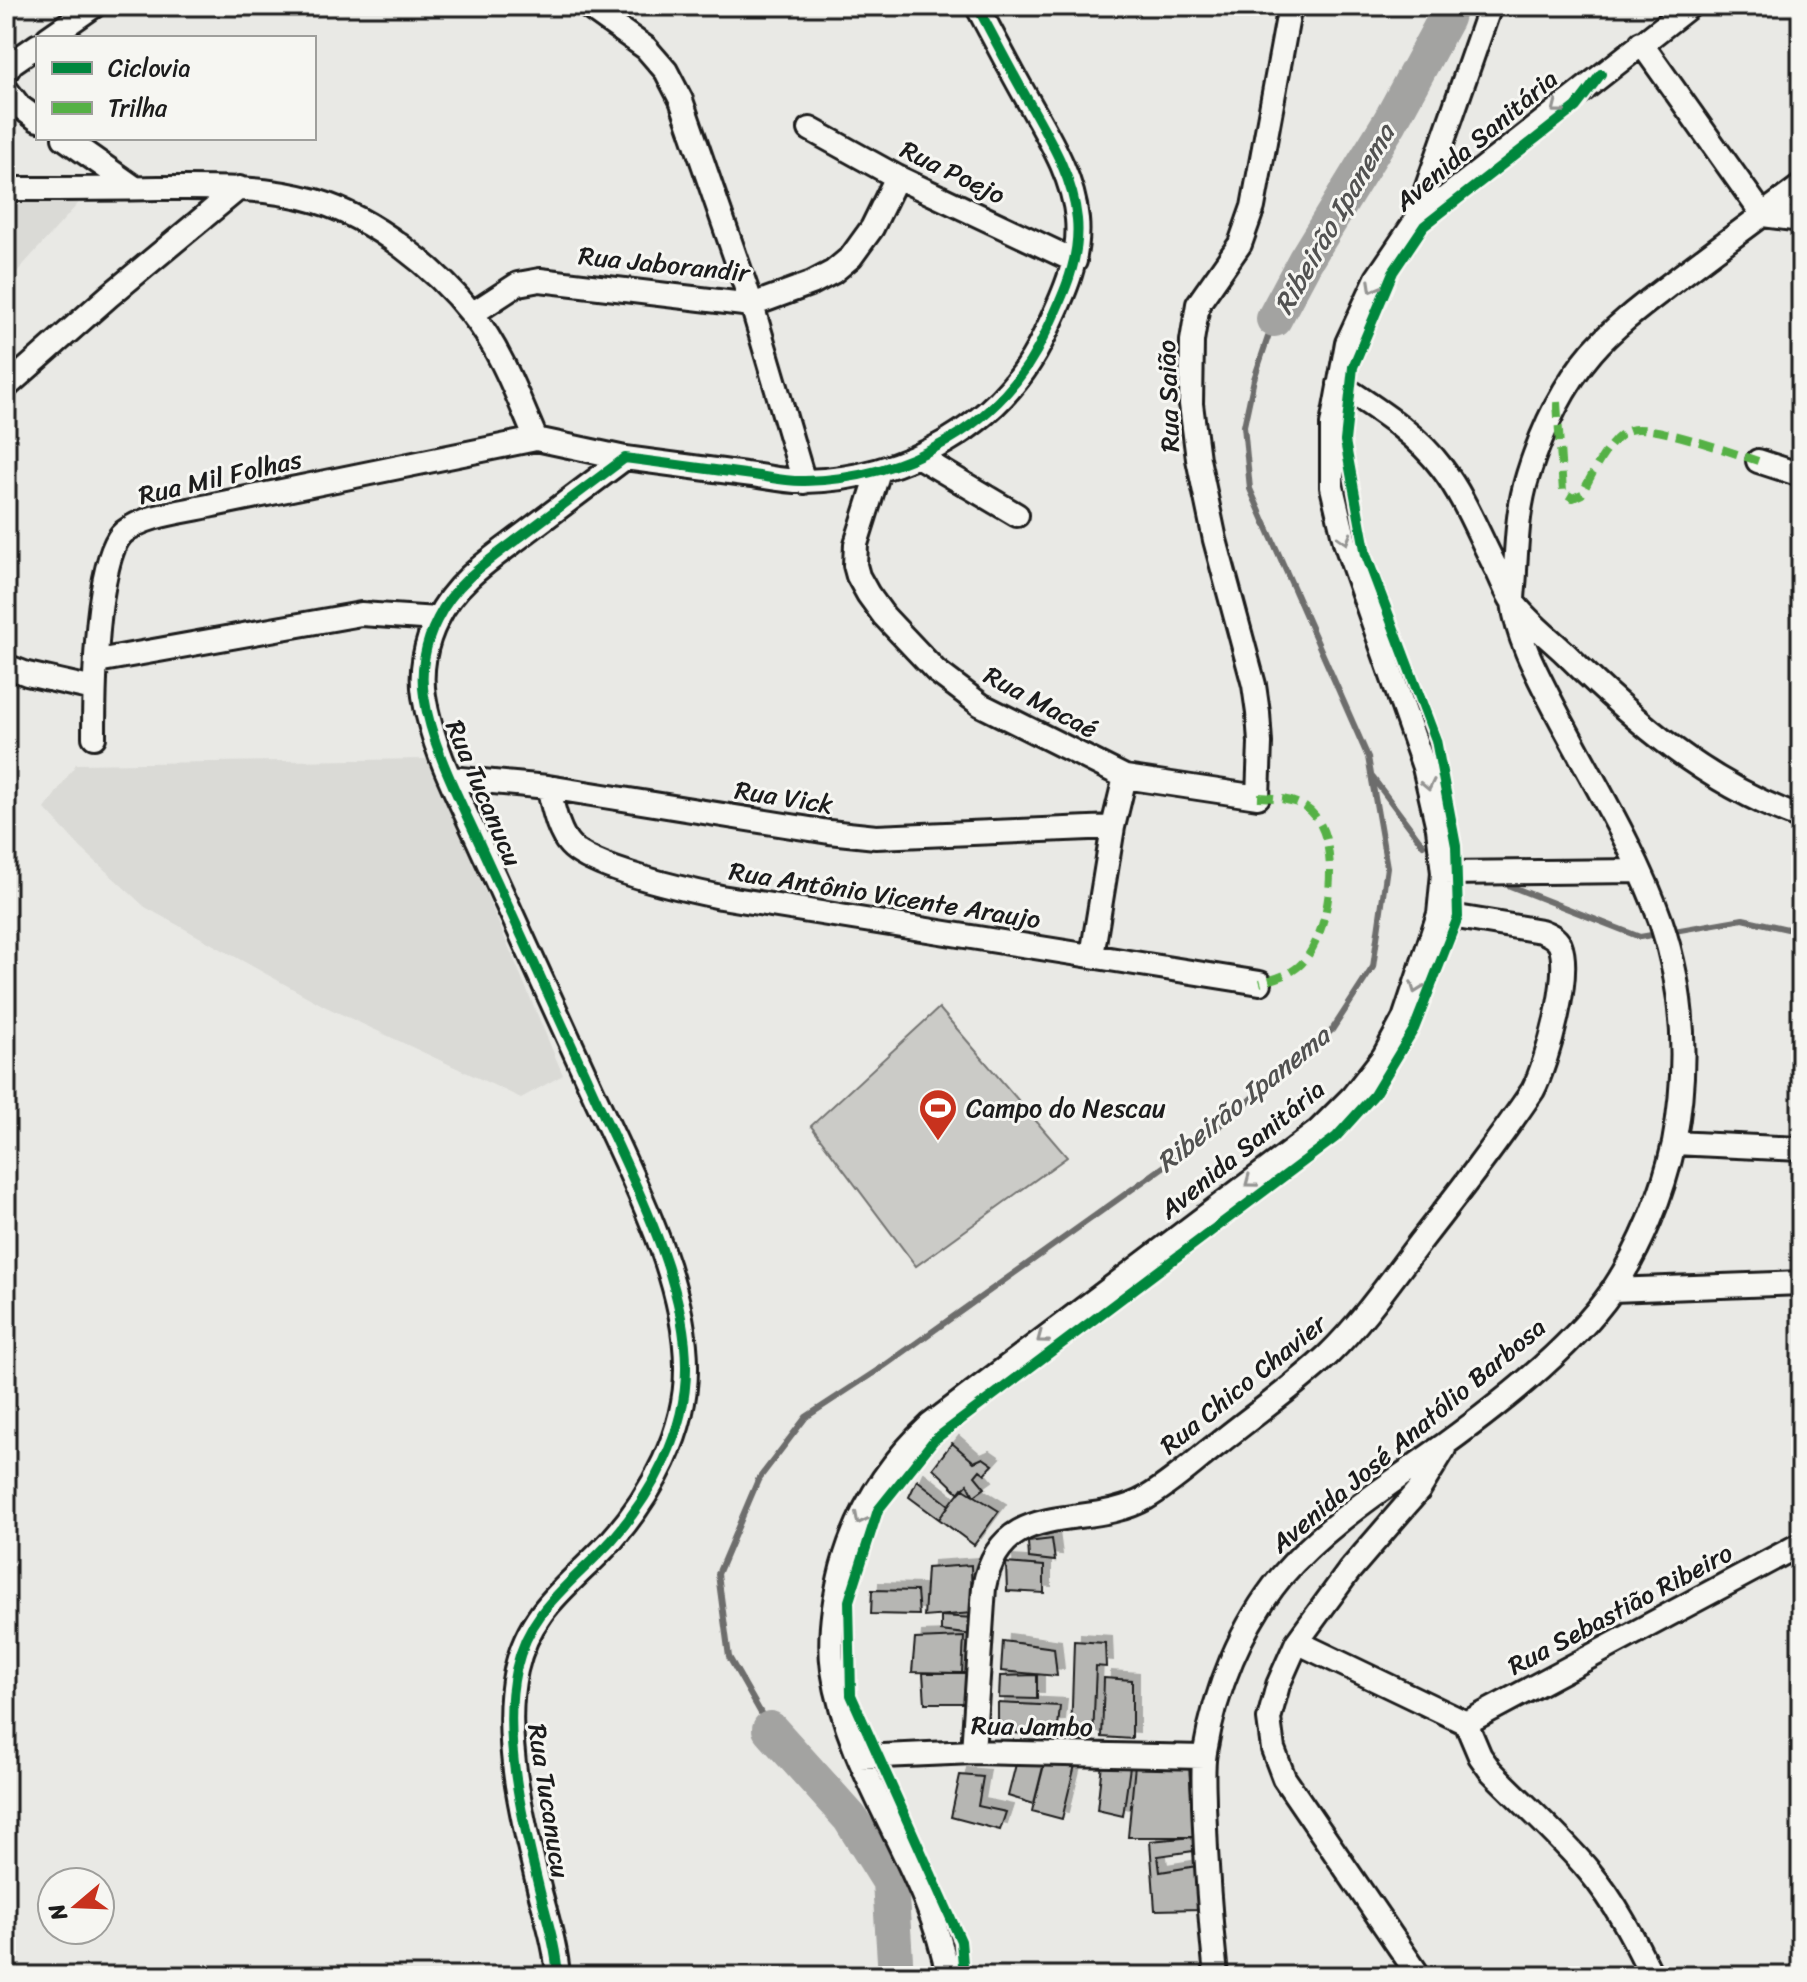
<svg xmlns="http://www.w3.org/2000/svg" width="1807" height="1982" viewBox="0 0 1807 1982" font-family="Sriracha,sans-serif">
  <defs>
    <filter id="shadow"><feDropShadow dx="7" dy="-7" stdDeviation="0" flood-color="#0004"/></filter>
  </defs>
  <rect width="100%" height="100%" fill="#e9e9e5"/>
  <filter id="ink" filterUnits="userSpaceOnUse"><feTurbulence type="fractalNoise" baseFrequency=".0125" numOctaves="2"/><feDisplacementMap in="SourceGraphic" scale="16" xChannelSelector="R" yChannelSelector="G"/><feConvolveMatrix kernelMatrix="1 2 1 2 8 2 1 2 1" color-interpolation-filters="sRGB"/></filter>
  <g filter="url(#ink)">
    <path fill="#dadad6" d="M6,185L94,186L6,284Z
      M429,759L563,1075L521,1098L326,1007L145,907L81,848L45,809L76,764Z"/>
    <path fill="#cbcbc7" stroke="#747472" stroke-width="2" d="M939,1008L1067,1157L916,1266L811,1126Z"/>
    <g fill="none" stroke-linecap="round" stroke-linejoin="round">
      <path stroke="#6d6d6c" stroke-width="6" d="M1373,778L1423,845
        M1510,886L1640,937L1743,919L1801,932
        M770,1729L729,1657L718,1574L758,1480L806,1417L884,1366L1211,1133L1332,1030L1373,967L1387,867L1368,757L1250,489L1244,426L1254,379L1274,319"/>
      <path stroke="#a3a3a1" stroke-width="36" d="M1274,319L1305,261L1390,122L1446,18L1449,6
        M770,1729L850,1818L890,1882L896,1976"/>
    </g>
    <path fill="#b6b6b3" stroke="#1c1c1c" stroke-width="2" filter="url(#shadow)" d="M952,1443L974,1462L983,1458L993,1465L985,1474L980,1470L975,1476L985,1488L974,1496L968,1484L959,1493L933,1468Z
      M917,1480L949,1505L939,1519L909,1497Z
      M962,1488L999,1511L974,1545L939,1519Z
      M1052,1539L1055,1561L1029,1558L1028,1542Z
      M1006,1563L1044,1566V1593L1007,1591Z
      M971,1565L972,1613L924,1617L927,1568Z
      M872,1590L917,1591L919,1615L871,1614Z
      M941,1616L974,1618V1635L941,1631Z
      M964,1637L962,1673L912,1672L915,1639Z
      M1003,1641L1054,1648L1057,1676L1001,1671Z
      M1074,1641L1105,1643L1106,1667L1096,1666L1093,1739L1071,1738Z
      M923,1673H971L976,1703H925Z
      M1037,1675V1699L999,1698L1000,1676Z
      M1104,1678L1132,1680V1739L1102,1737Z
      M998,1703L1060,1706L1058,1727L1040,1728V1736L998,1731Z
      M1045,1759L1075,1765L1062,1819L1032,1811Z
      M1017,1760L1045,1761L1034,1804L1008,1796Z
      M1102,1763L1130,1767L1123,1816L1097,1810Z
      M1135,1765L1189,1766L1194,1837H1128Z
      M960,1775L983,1777L978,1806L1006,1812L1000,1830L951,1817Z
      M1194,1837L1193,1851L1158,1856L1160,1872L1197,1866L1201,1909L1155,1910L1150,1841Z"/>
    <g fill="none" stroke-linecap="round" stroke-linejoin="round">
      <g stroke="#1c1c1c" stroke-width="28">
        <path id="minor" d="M587,6L646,48L666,71L681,100L752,305L804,482
          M48,38L94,6
          M1641,43L1763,215
          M6,72L12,63L38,45
          M6,89L19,106L38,120
          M810,129L897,177L1075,261
          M64,138L135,188
          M6,189C57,189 108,189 159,188C212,188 264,186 316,201C373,218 436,268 472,314C501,350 518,398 536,439L625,458
          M1763,215L1801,220
          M1415,221L1490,6
          M472,314L518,284L540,280L752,305L812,283L833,272L851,257L872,228L897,177
          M1339,384C1376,409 1415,432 1442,468C1465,498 1479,536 1497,570C1502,580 1506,592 1513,602C1527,621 1548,637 1565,653C1635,722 1707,784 1801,818
          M6,387L109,296L239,188
          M919,457L1017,515
          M1758,461L1801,475
          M879,471L856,544L855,565L858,576L868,594L884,616L936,671L981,705L1125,777L1258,797L1260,743L1258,713L1254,685L1215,540L1198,459L1191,404L1192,341L1198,304L1240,244L1253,207L1290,6
          M97,661L361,614L437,619
          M6,666L27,674L94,689
          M94,737C94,697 95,555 124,532C147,514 185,512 213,505L536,439
          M450,778L548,787L829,832L876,837L1113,827
          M548,787C553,805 557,831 570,845C592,869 687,890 721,897L1260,983
          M1443,873L1640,871
          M1092,956L1113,827L1125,777
          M1674,1143L1801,1149
          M1612,1290L1801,1283
          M1297,1642L1466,1723
          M1466,1723L1801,1544
          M1466,1723L1480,1756L1490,1770C1523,1804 1559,1835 1589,1871C1616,1903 1634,1939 1652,1976
          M973,1752L984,1587C1001,1495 1087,1532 1146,1498C1172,1483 1195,1461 1219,1443C1255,1414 1294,1387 1328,1355C1363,1321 1391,1280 1420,1242C1459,1192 1498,1142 1533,1090C1547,1063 1572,974 1560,945C1556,937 1549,934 1541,931L1439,914
          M860,1757L973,1752L1203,1757
          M558,1976C556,1947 547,1919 540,1892C524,1826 501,1737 516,1670C530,1607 573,1583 612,1540C652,1494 686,1432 686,1369C687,1282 633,1179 597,1101C559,1017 520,933 482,849C460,800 432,749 424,696C420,671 425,643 437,620C456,580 494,557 528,531C560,507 593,482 625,458C665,463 705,469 745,474C764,476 786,482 805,481C904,479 1003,426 1045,334C1062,298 1081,260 1077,219C1073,175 1047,135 1026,97C1009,67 993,36 977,6
          M948,1976C929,1868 849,1778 833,1670C828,1636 834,1600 842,1568C857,1512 888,1464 930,1425L1318,1131L1352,1097L1384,1056L1404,1019L1439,914L1443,873L1438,828L1424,767L1345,542L1332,487V425L1347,343L1377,278L1415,222L1690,6
          M1216,1976C1210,1919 1206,1862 1204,1805C1204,1788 1202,1769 1205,1752C1215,1690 1241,1626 1281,1577C1323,1528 1378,1492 1430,1455C1490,1412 1569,1352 1612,1291C1641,1248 1663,1194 1674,1143C1688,1069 1685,993 1661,922C1635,848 1592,780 1556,711C1539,678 1517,639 1513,602C1513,592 1515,580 1515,570C1517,537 1518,507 1528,475C1542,430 1561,388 1592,352C1613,328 1639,308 1664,289C1709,254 1756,220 1801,186
          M1419,1976L1284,1778L1273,1749L1269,1719L1278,1685L1297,1642L1349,1571L1419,1490L1444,1449"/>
      </g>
      <use href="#minor" stroke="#f6f6f2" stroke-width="22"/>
      <path stroke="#55b145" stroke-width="8" stroke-dasharray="16 8" stroke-linecap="butt" d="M1557,402L1563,492L1573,498L1582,494C1591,476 1610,436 1630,430C1651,423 1733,453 1758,461
        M1258,797C1278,798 1302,799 1315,816C1342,850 1330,938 1299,966C1287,976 1274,979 1260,983"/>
      <g stroke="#f6f6f2" stroke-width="15">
        <path id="cycleway" d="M558,1976C556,1947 547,1919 540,1892C524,1826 501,1737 516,1670C530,1607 573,1583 612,1540C652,1494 686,1432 686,1369C687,1282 633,1179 597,1101C559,1017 520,933 482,849C460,800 432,749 424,696C420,671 425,643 437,620C456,580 494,557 528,531C560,507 593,482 625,458C665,463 705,469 745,474C764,476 786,482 805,481C904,479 1003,426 1045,334C1062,298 1081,260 1077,219C1073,175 1047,135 1026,97C1009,67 993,36 977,6
          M964,1976L961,1941L851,1695L849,1601L878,1510L934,1440L1336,1137L1374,1095L1414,1029L1458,917L1456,846L1436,740L1366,555L1345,441L1353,367L1393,272L1424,226L1576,107L1601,74"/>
      </g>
      <use href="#cycleway" stroke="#00873e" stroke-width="10"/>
    </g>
    <defs><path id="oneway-chevron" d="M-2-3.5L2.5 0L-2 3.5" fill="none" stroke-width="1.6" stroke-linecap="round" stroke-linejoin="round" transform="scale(2)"/></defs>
    <g stroke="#949492">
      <use href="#oneway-chevron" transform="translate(1557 108) rotate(142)"/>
      <use href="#oneway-chevron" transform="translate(1373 287) rotate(119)"/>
      <use href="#oneway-chevron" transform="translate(1345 539) rotate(74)"/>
      <use href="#oneway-chevron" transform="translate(1428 785) rotate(78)"/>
      <use href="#oneway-chevron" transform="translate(1416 988) rotate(110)"/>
      <use href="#oneway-chevron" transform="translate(1250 1182) rotate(143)"/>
      <use href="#oneway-chevron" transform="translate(1042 1338) rotate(143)"/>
      <use href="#oneway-chevron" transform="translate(860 1519) rotate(117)"/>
    </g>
  </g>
  <defs>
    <g id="stadium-pin" transform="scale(2)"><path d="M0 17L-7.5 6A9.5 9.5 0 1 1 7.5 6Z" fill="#c8321e" stroke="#f6f6f2"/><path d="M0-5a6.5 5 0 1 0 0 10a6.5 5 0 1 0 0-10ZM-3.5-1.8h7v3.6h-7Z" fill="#fff"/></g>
  </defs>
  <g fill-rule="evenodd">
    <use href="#stadium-pin" x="938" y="1108"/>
  </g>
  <g text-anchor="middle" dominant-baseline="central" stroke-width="6" stroke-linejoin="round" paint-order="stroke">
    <g font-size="26" fill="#1c1c1c" stroke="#f6f6f2">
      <text transform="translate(1476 140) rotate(-40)">Avenida Sanitária</text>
      <text transform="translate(953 172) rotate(26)">Rua Poejo</text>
      <text transform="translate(664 264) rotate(6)">Rua Jaborandir</text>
      <text transform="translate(1168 396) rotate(-92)">Rua Saião</text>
      <text transform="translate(220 477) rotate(-13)">Rua Mil Folhas</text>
      <text transform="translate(1041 702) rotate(28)">Rua Macaé</text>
      <text transform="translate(484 793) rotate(67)">Rua Tucanucu</text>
      <text transform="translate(784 797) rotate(9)">Rua Vick</text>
      <text transform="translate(885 895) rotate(9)">Rua Antônio Vicente Araujo</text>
      <text transform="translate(1242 1149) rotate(-39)">Avenida Sanitária</text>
      <text transform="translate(1243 1384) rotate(-39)">Rua Chico Chavier</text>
      <text transform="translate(1408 1435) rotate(-40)">Avenida José Anatólio Barbosa</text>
      <text transform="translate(1620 1609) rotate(-28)">Rua Sebastião Ribeiro</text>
      <text transform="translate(1032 1726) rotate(1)">Rua Jambo</text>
      <text transform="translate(549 1801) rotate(81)">Rua Tucanucu</text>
    </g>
    <g font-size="26" fill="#1c1c1c" stroke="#f6f6f2" text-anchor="start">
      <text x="966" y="1108">Campo do Nescau</text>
    </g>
    <g font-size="28" font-style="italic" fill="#525251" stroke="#f6f6f2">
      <text transform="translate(1334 219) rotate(-60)">Ribeirão Ipanema</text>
      <text transform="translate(1243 1099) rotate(-39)">Ribeirão Ipanema</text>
    </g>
  </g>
  <rect width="1807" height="1982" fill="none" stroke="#f6f6f2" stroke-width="32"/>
  <rect x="16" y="16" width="1775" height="1950" fill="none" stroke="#1c1c1c" stroke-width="3" filter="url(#ink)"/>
  <rect x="36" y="36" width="280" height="104" fill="#f6f6f2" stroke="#9f9f9c" stroke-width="2"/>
  <rect x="52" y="62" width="40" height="12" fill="#00873e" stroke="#9f9f9c" stroke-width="2"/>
  <text x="108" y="76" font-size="24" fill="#1c1c1c">Ciclovia</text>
  <rect x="52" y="102" width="40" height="12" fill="#55b145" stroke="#9f9f9c" stroke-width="2"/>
  <text x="108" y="116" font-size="24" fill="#1c1c1c">Trilha</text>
  <g transform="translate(76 1906) rotate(251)"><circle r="38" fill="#f6f6f2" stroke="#9f9f9c" stroke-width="2"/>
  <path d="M0-6L14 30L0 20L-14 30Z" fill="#c8321e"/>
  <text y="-12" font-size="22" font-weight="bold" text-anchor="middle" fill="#1c1c1c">N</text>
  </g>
</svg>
